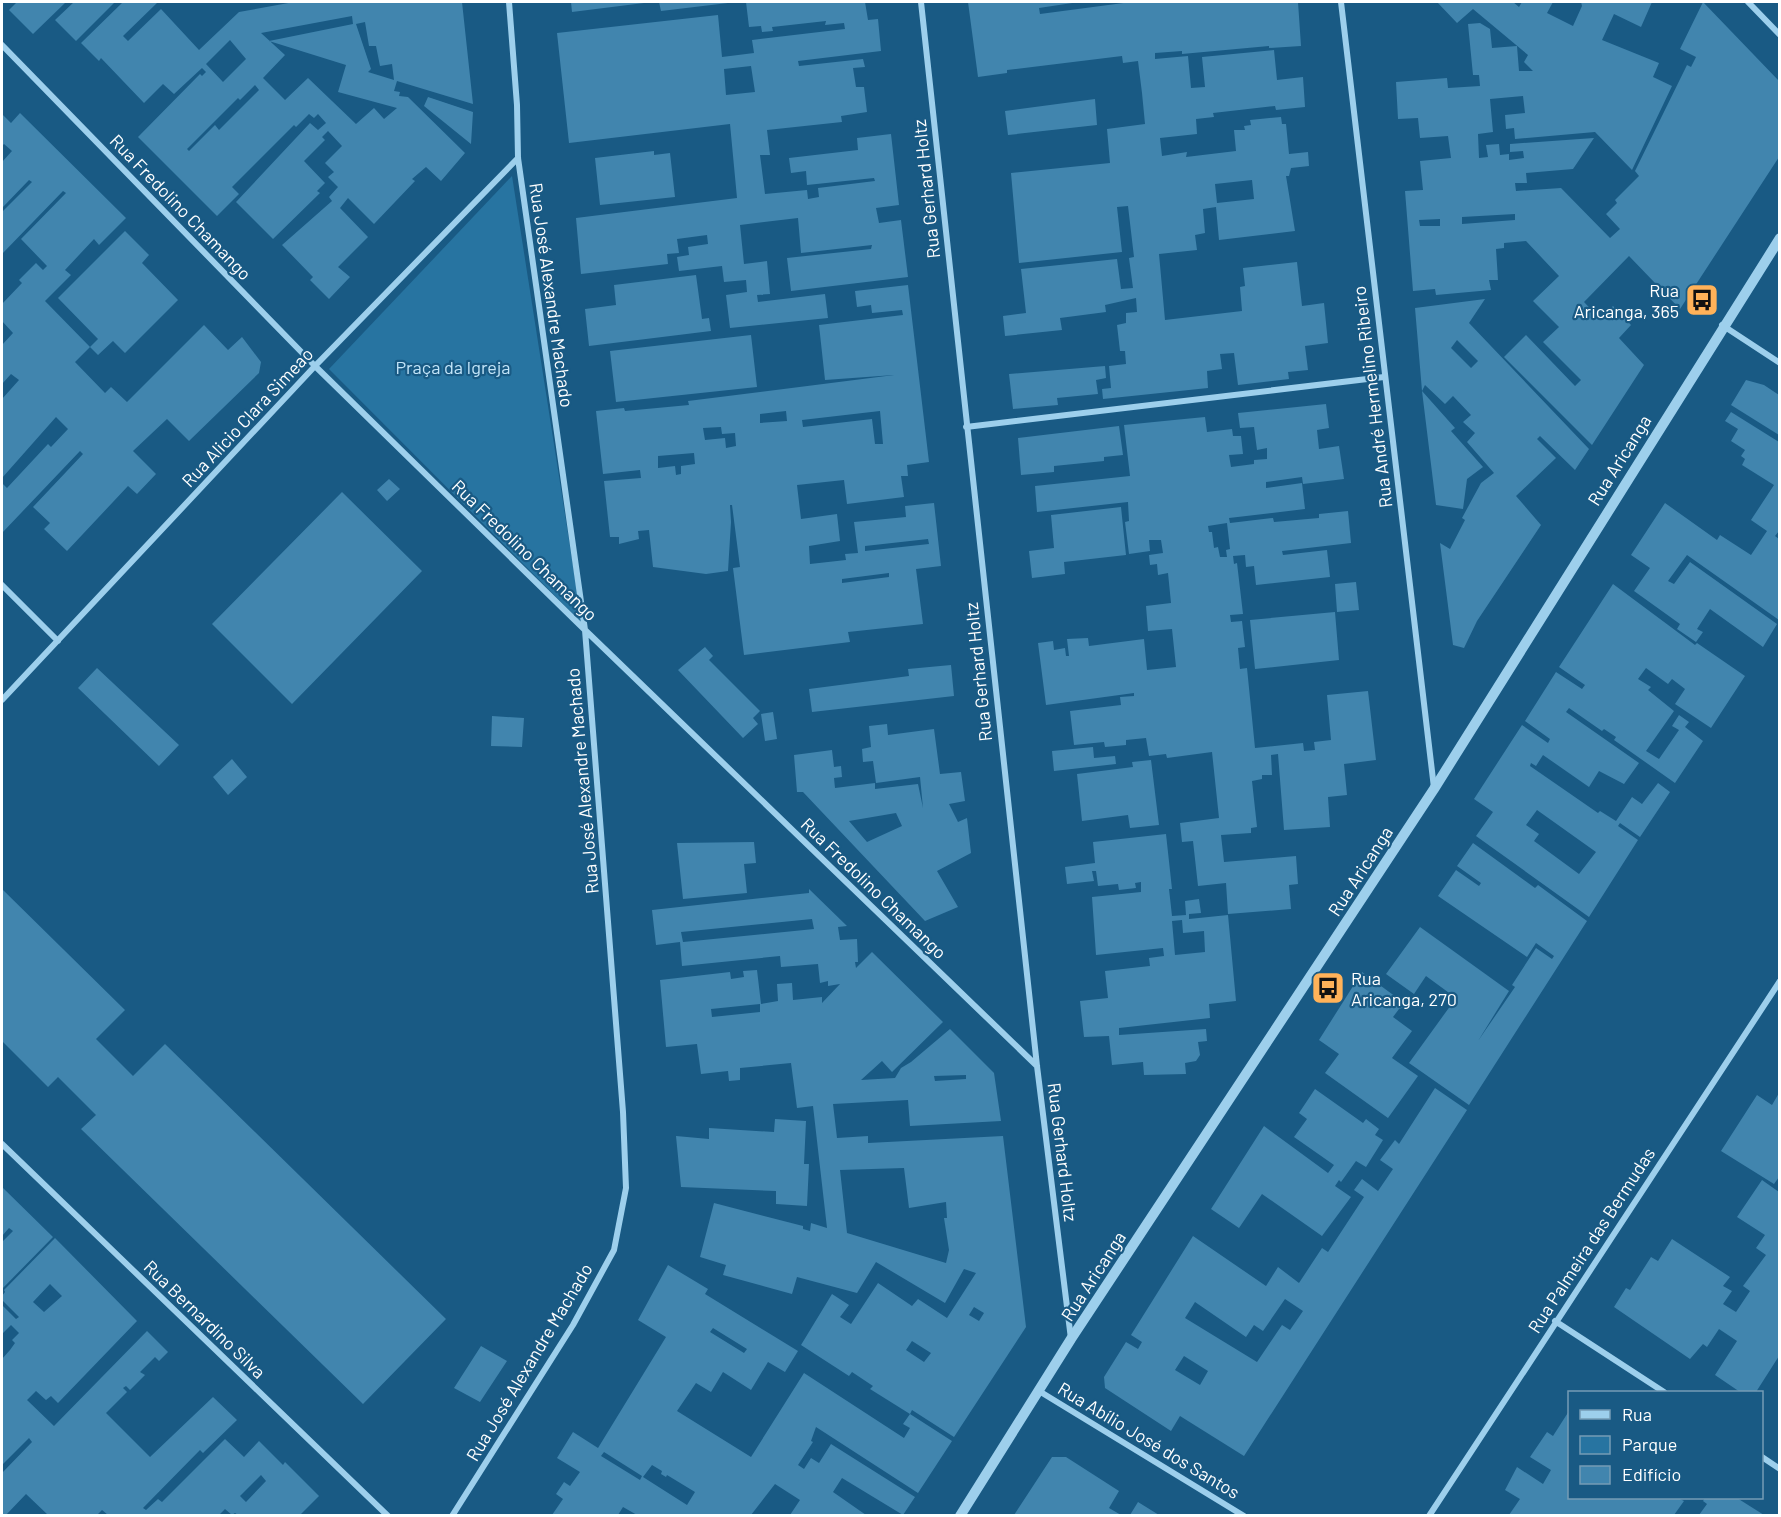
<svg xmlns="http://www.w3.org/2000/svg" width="1781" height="1517" viewBox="0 0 1781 1517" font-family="Barlow,sans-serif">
  <rect width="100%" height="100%" fill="#195a84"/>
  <path fill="#2774a1" d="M512,176L582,623L329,369Z"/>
  <path fill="#4185ae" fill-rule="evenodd" d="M17,2H66L33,34L9,10Z
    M74,2H115L76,41L55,20Z
    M123,2H158L123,36L128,41L161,9L199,50L239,12L294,2H462L473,104L397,81L394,91L400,92L399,96L408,97L465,153L441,181L426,167L412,179L415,181L374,224L348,198L340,208L368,237L338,267L350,277L329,299L310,280L313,277L282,245L332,201L329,197L338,187L328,177L334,172L325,163L342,146L328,131L322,137L325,140L304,161L325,183L317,191L320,193L273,239L236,202L310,123L318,130L326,123L318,114L314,118L309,114L296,127L294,125L232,187L239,194L217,216L138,137L200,74L202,76L206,72L202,68L174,94L163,84L144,103L101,58L99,61L81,43ZM352,16L353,24L269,41L346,65L338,92L397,108L384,119L374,108L356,124L308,78L285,100L263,78L285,55L261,33ZM365,22L369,46H376L380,66L392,64L394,80L368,72L371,69L356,24ZM230,40L246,59L223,82L206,64ZM255,85L259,90L219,130L215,125L189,151L187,149L238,98L240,100Z
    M571,2H644V3L572,12Z
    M659,2H728V3L661,11Z
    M746,2H865L868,20L878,19L881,51L798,61L799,66L863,59L865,67L853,68L856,87H864L867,112L841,116L842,122L767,130L770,155H760L765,194L807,190L808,199L819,197L818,188L875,181L874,178L807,185L806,171L791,173L789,158L858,150L857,138L891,134L899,205L876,208L879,223L901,220L908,277L791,291L787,258L871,249L872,245L801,253L798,218L740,225L744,264L767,261L770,294L757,295L758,302L825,294L828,318L730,328L726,295L747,292L746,280L724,282L722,266L679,271L677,257L689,255L688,247L708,244L707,235L677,239L679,253L667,254L668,264L581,274L576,218L737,198L730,124L569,143L557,33L718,15L722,57L754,53L752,40L845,29L844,23L825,25L826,21L772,27L773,31L762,32L761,26L749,27ZM751,66L755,92L726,95L724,69Z
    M968,2H1079L1039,8L1040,14L1131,2H1298L1301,46L1269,48V46L1182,54V51L1155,53V59L1188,56L1191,88L1205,87L1202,57L1274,50L1277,80L1303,77L1305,107L1276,110L1275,106L1213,113L1214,117L1196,119L1197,134L1160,138L1162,156L1187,152L1186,157L1236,151L1234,130H1245L1244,126L1251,125L1250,120L1281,117L1282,124H1286L1289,154L1308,152L1309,166L1291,168L1289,176H1286L1295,231L1219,240L1216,207L1203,209L1205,233L1195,235L1197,250L1159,254L1165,320L1242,311L1240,287L1245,286L1243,268L1297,262L1302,306L1324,303L1328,343L1305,346L1308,370L1288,372L1289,379L1238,385L1234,353L1220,354L1222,369L1207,371L1208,388L1103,399L1102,389L1111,388L1109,366L1126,364L1125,351H1120L1117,325L1126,323V313L1137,312L1136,298L1105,305L1106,312L1060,318L1062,330L1005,336L1003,316L1026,313L1021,269L1117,259L1121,289L1133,288L1129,258L1134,257L1128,206L1117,207L1122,252L1019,263L1011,173L1110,163L1107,129L1145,124L1142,93L1138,61L1123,63L1122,56L1007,70V73L978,77ZM1252,180L1254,199L1217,203L1215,184Z
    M1437,2H1513L1519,7L1522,2H1553L1547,13L1573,26L1582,6L1581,2H1652L1641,27L1614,14L1602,40L1659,63L1653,77L1672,86L1632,170L1595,132L1515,139L1514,128L1506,129L1505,115L1525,113L1523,96L1490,99L1493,132L1478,134L1479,158L1488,157L1486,145L1499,144L1500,155L1509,154V160L1524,158L1523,151L1510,152V144L1594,138L1573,169L1526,173L1527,183H1515L1516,191L1561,188L1610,238L1620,229L1606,214L1617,203L1615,200L1639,176L1635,171L1687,65L1691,67L1696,57L1680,49L1703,2L1779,81V157L1680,309L1629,256L1584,302L1600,319L1613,306L1631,325L1619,338L1644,365L1592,445L1504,357L1526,335L1575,386L1581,380L1543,342L1559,327L1533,301L1559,276L1526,241L1504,243V248L1496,249L1498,280H1489L1491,290L1436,295L1435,289L1413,291L1405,191L1423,190L1420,161L1451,158L1448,136L1420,138L1418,118L1398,119L1396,82L1447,78L1448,88L1480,86L1479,75H1473L1468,24L1480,23L1490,29L1492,48L1517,46L1519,71H1533L1524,62L1528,55L1473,9L1457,23ZM1515,214V220L1462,224V217ZM1440,219V226H1420L1419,220Z
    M428,97L473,112L471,144L424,106Z
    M1095,99L1097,125L1008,135L1005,111Z
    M20,113L126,218L99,245L94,239L65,270L71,275L45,301L90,347L75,362L105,393L111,387L127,402L204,325L228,350L242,337L261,362L259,373L189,441L167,419L133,451L156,474L137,494L128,486L67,551L44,529L50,523L33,507L83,454L80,451L2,533V483L7,488L48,444L51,447L68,429L56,417L2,478V399L19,380L11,374L2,384V345L13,333L2,321V304L22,283L19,280L36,263L43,270L47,266L21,239L66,193L63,191L2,254V212L32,182L29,180L2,208V162L12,151L4,144L2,146V114L11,123Z
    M654,151V155L670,153L675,197L600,205L595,158Z
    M125,231L149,255L142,263L178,300L125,353L113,341L98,355L90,347L98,339L58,298Z
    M696,275L702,319L709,318L711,331L589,346L585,309L616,305L614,285Z
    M908,285L929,462L907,465L908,476H901L904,497L847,504L844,480L797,485L801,519L837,514L840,541L809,546L810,564L846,560L845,554L858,553L854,522L906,517L905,506L934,503L941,566L916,569L923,624L848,632L850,642L744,655L733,568L740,567L732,505H730L731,522L728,571L706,574L653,567L649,530L638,531L639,539L619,544V537H610L604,481L641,478L640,470L603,474L596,411L624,408L625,411L689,405L688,401L894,375L825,380L819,325L903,315L902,310L872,313L871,305L857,307L855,291ZM786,411L787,421L760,423V414ZM880,411L883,444H875L872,419L803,427L802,420ZM721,427L722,434L735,433L736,446L726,448L725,438L705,440L703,428ZM694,453L695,464L681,466V474L676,475L675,466L658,468V456ZM928,539L929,544L865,551V546ZM889,573V577L842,583V579Z
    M1485,299L1469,323L1589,449L1575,470L1540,436L1537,439L1556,458L1516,496L1541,525L1477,621L1464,648L1453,645L1440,543L1450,549L1465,520L1462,518L1481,483L1494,473L1467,442L1475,433L1463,422L1471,415L1453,396L1445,404L1425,385L1422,391L1415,308ZM1457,340L1478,361L1471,368L1451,348Z
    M751,335L757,387L616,402L610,351Z
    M1105,366L1106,378L1096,380L1098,394L1057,398L1058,405L1013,409L1009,374Z
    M1746,380L1764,385L1779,395V435L1731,405Z
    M1422,391L1455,428L1451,431L1483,467L1467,479L1463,509L1436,505Z
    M1326,404L1329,428L1317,430L1319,449L1339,446L1344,479L1303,484L1302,477L1266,482V488L1302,483L1305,509L1229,518L1230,523L1273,518L1274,522L1319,518V514L1348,511L1351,543L1282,551L1283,555L1327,550L1330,577L1256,585L1254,566L1246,567L1245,555L1233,556L1234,564L1237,563L1243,614L1230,615L1231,622L1242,621L1245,647L1238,648L1240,669L1247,668L1255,748L1303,743L1304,751L1315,750L1314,742L1331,740L1327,695L1368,691L1376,760L1344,764L1347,795L1328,797L1330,827L1284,830L1278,754L1271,755L1272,775H1262V779L1252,781L1257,827L1251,828V833L1221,835L1224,862L1296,856L1298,884L1289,885L1291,909L1228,914L1226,883L1198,886L1193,841L1182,842L1180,823L1219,818L1212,752L1167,758L1166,754L1149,756L1146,738L1126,740V745L1105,747L1104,742L1074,745L1070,711L1121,705L1120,697L1134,696V693L1046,705L1038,643L1053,641L1054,650L1065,648L1066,656H1069L1067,639L1088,638L1089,646L1144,639L1147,670L1176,667L1172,629L1148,631L1146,606L1171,603L1168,573L1158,575L1157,564L1150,565L1149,555L1163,553L1161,540H1149L1150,551L1129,554L1125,522L1129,521L1128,502L1037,512L1035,486L1130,476L1124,425L1174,420L1205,417L1207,432L1232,429L1233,436H1241L1243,454L1229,455L1231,467L1254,464V460L1267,459V448L1257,450L1254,427L1240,428L1238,413ZM1227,523L1230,549L1226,550L1227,557H1220L1218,547L1214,548L1212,532H1209L1208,526Z
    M1731,412L1779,442V531L1775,536L1779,539V620L1687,555L1668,581L1674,584L1690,562L1777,624L1763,647L1710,609L1697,629L1703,632L1696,642L1677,629L1680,624L1634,591L1650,568L1631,555L1665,503L1717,540L1720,535L1751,555L1767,531L1751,520L1774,485L1742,465L1745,459L1741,456L1745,450L1731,441L1738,429L1725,421Z
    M1119,426L1123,455L1104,457V461L1054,466V472L1021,475L1018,438Z
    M389,479L400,489L387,501L377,490Z
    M342,492L422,571L292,704L212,624Z
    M1121,507L1126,555L1064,562L1065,574L1032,578L1029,551L1054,548L1051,515Z
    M1356,582L1359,610L1337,612L1335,584Z
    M1613,584L1695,645L1697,643L1745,676L1711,728L1675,704L1685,689L1672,679L1668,684L1646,668L1638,679L1651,687L1648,690L1674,711L1646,751L1659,759L1679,730L1672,726L1679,715L1689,722L1685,727L1703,741L1675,783L1614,740L1616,737L1604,729L1602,731L1569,708L1566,712L1639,763L1624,784L1599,771L1589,787L1543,755L1536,766L1531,763L1530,766L1598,813L1600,811L1616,821L1632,797L1642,804L1658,783L1670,792L1640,837L1620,823L1618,826L1638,840L1589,917L1476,836L1493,812L1474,799L1522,725L1548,743L1550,739L1525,721L1556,672L1582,689L1585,685L1559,667ZM1537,810L1596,852L1579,874L1534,841L1539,834L1526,825Z
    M1335,612L1339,660L1255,669L1250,620Z
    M705,647L713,656L709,660L760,711L753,718L758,724L743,738L678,670Z
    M951,665L954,696L812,712L809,689L909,676L908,669Z
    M97,668L179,745L159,766L78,688Z
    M773,712L777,739L765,741L761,714Z
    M492,716L524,718L522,747L491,746Z
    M887,724L888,735L934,729L940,774L961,772L965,801L949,804L958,822L967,818L971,853L937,871L958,907L925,921L803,792H797L794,755L832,750L834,767L841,766L842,777L834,778L835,788L875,783V789L918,784L923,808L920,777L876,783L873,761L863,762L862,749L871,747L869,726ZM896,813L902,826L867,842L849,821Z
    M1093,747L1094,758L1115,756L1116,764L1054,771L1052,751Z
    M232,759L247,777L228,795L213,777Z
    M1151,760L1159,825L1130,828L1128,815L1082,821L1077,774L1133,767L1132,762Z
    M1166,834L1172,889H1169L1172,916L1186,915L1185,901L1199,899L1201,913L1189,914V919L1228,915L1236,1001L1209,1004L1210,1018L1119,1028V1035L1206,1029L1207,1041L1198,1042L1200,1055L1196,1061L1185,1063L1186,1074L1144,1075L1143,1062L1112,1065L1109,1036L1084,1037L1080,1001L1108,998L1105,971L1150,966L1149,958L1164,956L1163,948L1096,955L1092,897L1141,892V882L1135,883L1136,888L1119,890L1118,884L1098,886L1096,871H1092L1094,881L1067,884L1065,867L1095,863L1093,842ZM1182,920L1183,933L1204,931L1205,952L1175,955L1172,921Z
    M754,842L756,863L744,864L747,893L683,899L677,843Z
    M1473,843L1535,888L1538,885L1587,921L1469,1105L1409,1063L1456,998L1426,976L1414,994L1386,974L1420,927L1509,991L1478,1041L1515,987L1512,985L1536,948L1552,959L1554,956L1536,943L1527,957L1438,896L1456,870L1479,886L1481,883L1457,866Z
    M2,889L125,1010L96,1039L133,1076L165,1044L446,1319L363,1404L81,1129L96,1115L58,1077L48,1087L2,1041Z
    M809,889L847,926L838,927L840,940L857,939L858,962H855L856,968L872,952L943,1022L892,1072L882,1061L861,1080L895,1078L901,1068L911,1062L950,1029L994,1073L1001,1121L910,1126L908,1100L833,1104L837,1138L868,1136V1143L1003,1136L1026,1327L954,1437L912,1410L910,1414L952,1441L918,1493L816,1427L811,1441L813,1442L798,1465L804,1469L811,1458L819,1463L831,1444L915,1497L903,1515L842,1478L833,1492L866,1515H790L800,1500L775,1484L751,1515H637L623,1507L618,1515H552L563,1499L556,1494L564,1482L570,1486L580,1472L557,1458L573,1432L598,1448L666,1337L638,1320L668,1265L708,1289L705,1294L798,1351L785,1372L768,1362L751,1390L723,1372L711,1392L696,1383L677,1411L751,1457L804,1373L904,1438L910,1428L903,1424L910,1414L870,1389L873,1386L852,1372L849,1376L801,1345L832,1294L849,1305L840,1317L851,1324L878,1283L912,1306L918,1299L947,1318L976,1273L964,1269L945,1303L876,1262L857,1293L797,1277L792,1294L723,1275L726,1265L700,1257L714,1203L803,1226V1229L810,1231L811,1223L827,1228L813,1106L797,1108L791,1063L740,1068V1080L729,1081L728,1071L701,1074L697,1044L666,1047L660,980L730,972L731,979L744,977L743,971L757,970L761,1004L778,1001L777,984L792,983L793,1000L822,997V1003L840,984L828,986V981L820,983L818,964L781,967L780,956L682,966L680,942L656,945L652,910L809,893ZM812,919L814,929L683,942L681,932ZM760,1004V1012L712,1017L711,1009ZM966,1075V1079L935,1081L934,1076ZM904,1168L909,1208L946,1202L947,1218H944L949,1250L946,1263L847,1233L840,1170ZM974,1307L984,1313L979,1321L969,1315ZM713,1328L747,1349L744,1353L710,1332ZM912,1341L931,1353L924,1362L906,1350ZM604,1452L642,1476L640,1480L601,1456ZM652,1465L662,1471L661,1474L666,1477L667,1475L695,1492L687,1505L643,1477Z
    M1362,972L1396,997L1400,996L1407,1006L1399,1009L1393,1017L1412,1031L1392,1058L1418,1076L1388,1118L1325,1073L1339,1054L1319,1040Z
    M1435,1088L1467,1110L1244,1456L1180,1416L1171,1431L1105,1388L1104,1377L1126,1342L1138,1349L1142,1342L1131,1335L1193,1236L1266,1286L1278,1267L1299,1283L1322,1248L1328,1252L1364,1197L1354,1190L1362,1179L1378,1191L1393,1169L1380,1160L1395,1140L1399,1144ZM1285,1299L1303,1311L1290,1330L1282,1325L1257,1362L1185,1318L1195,1302L1246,1337L1254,1325L1263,1331ZM1184,1356L1208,1371L1200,1385L1175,1370Z
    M1315,1089L1363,1123L1366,1119L1379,1129L1375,1135L1383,1140L1366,1167L1356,1161L1341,1182L1339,1180L1335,1186L1351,1197L1322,1236L1262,1194L1239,1228L1211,1209L1264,1126L1328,1173L1334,1165L1294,1137L1307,1119L1299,1113Z
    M1779,1093V1177L1774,1184L1721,1151L1757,1095L1772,1105Z
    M775,1119L806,1121L804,1164H809L807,1206L776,1204V1191L681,1187L676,1136L709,1139V1128L774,1132Z
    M1762,1180L1779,1192V1356L1756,1392H1740L1715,1375L1737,1341L1719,1329L1707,1347L1703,1344L1690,1359L1614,1307L1626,1288L1630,1290L1651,1257L1658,1261L1672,1239L1730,1277L1723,1286L1732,1291L1723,1304L1736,1312L1750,1291L1743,1286L1766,1255L1756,1248L1765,1235L1737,1217Z
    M2,1187L53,1237L2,1289V1242L13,1231L9,1228L2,1236Z
    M55,1238L137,1321L58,1403L51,1396L46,1400L36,1391L27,1400L54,1426L147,1331L168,1352L159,1361L155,1357L140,1372L145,1375L130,1390L126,1386L123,1388L127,1392L106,1413L150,1457L213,1397L237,1420L203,1453L200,1450L143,1508L146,1510L158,1499L162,1502L225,1439L244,1457L259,1441L283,1465L285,1462L319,1496L300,1515H238L235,1513L232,1515L225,1509L219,1515H108L102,1510L97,1515H48L26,1494L6,1515H2V1473L32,1442L29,1438L2,1465V1359L10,1350L15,1343L12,1340L19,1333L11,1325L2,1334V1305L16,1319L19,1317L2,1300V1296L5,1292L4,1290ZM50,1284L62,1296L44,1312L33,1302ZM261,1475L266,1481L246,1502L240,1496Z
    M481,1346L507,1361L480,1402L454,1388Z
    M1569,1411L1570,1498H1678L1684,1501L1674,1515H1509L1520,1499L1505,1490L1517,1467L1543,1484L1551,1470L1530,1457L1547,1432L1553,1436Z
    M1052,1457H1066L1119,1491L1109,1508L1121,1515H1014Z
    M1705,1498H1737L1764,1515H1699L1707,1504L1703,1501Z
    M1138,1502L1159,1515H1130Z"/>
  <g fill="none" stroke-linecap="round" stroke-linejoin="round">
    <path stroke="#9dcfec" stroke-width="6" d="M921,2L1037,1066L1071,1339
      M1341,2L1434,788
      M1748,2L1780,35
      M2,45L315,366L585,630L1037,1066
      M1722,325L1780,363
      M966,427L1384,377
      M2,585L58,641
      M2,700L315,366L518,158
      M2,1144L388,1516
      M1555,1321L1664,1392
      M1039,1391L1244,1516
      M1762,1457L1780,1469
      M452,1516L573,1325L614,1250L626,1188L623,1112L585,630L518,158L517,105L509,2
      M1429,1516L1780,981"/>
    <path stroke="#9dcfec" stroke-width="10" d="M960,1516L1071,1339L1434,789L1780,238"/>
  </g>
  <defs>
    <g id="bus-square" transform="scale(1.725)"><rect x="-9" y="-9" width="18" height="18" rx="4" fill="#ffb259" stroke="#195a84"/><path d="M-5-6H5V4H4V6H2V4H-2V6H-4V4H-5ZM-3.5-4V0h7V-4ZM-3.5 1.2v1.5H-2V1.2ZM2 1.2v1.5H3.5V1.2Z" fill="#111"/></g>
  </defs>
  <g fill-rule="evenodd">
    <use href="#bus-square" x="1702" y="300"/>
    <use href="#bus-square" x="1328" y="988"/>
  </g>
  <g text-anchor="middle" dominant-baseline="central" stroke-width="4.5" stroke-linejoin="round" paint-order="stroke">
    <g font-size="18" fill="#fff" stroke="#195a84">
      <text transform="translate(926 189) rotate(-96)">Rua Gerhard Holtz</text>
      <text transform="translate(181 207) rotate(46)">Rua Fredolino Chamango</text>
      <text transform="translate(552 295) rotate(82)">Rua José Alexandre Machado</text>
      <text transform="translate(1372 397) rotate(-97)">Rua André Hermelino Ribeiro</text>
      <text transform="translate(247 417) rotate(-47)">Rua Alicio Clara Simeao</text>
      <text transform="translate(1619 460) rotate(-58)">Rua Aricanga</text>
      <text transform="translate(525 550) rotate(44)">Rua Fredolino Chamango</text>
      <text transform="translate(978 672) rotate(-96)">Rua Gerhard Holtz</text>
      <text transform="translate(582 781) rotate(-95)">Rua José Alexandre Machado</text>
      <text transform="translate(1360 871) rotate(-57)">Rua Aricanga</text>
      <text transform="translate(874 888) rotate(44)">Rua Fredolino Chamango</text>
      <text transform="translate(1063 1152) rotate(83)">Rua Gerhard Holtz</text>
      <text transform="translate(1591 1240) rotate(-57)">Rua Palmeira das Bermudas</text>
      <text transform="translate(1093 1276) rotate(-57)">Rua Aricanga</text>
      <text transform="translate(205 1319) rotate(44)">Rua Bernardino Silva</text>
      <text transform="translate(529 1362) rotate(-59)">Rua José Alexandre Machado</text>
      <text transform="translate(1149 1440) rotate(31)">Rua Abílio José dos Santos</text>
    </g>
    <g font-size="18" fill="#fff" stroke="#195a84" text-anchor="end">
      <text x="1679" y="290">Rua<tspan x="1679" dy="21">Aricanga, 365</tspan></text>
      <text x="1351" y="978" text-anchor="start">Rua<tspan x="1351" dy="21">Aricanga, 270</tspan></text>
    </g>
    <g font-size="18" fill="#c3e5f9" stroke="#195a84">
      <text x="453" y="367">Praça da Igreja</text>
    </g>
  </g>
  <rect width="1781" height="1517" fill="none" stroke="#ffffff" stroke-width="6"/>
  <rect x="1568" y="1391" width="195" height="108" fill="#195a84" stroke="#759cb5" stroke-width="1.5"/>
  <rect x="1580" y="1410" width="30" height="9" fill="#9dcfec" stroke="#759cb5" stroke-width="1.5"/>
  <text x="1622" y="1421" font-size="18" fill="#ffffff">Rua</text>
  <rect x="1580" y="1436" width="30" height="18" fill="#2774a1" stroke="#759cb5" stroke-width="1.5"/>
  <text x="1622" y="1451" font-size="18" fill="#ffffff">Parque</text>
  <rect x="1580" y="1466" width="30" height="18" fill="#4185ae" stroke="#759cb5" stroke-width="1.5"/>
  <text x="1622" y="1481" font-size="18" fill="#ffffff">Edifício</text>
</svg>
